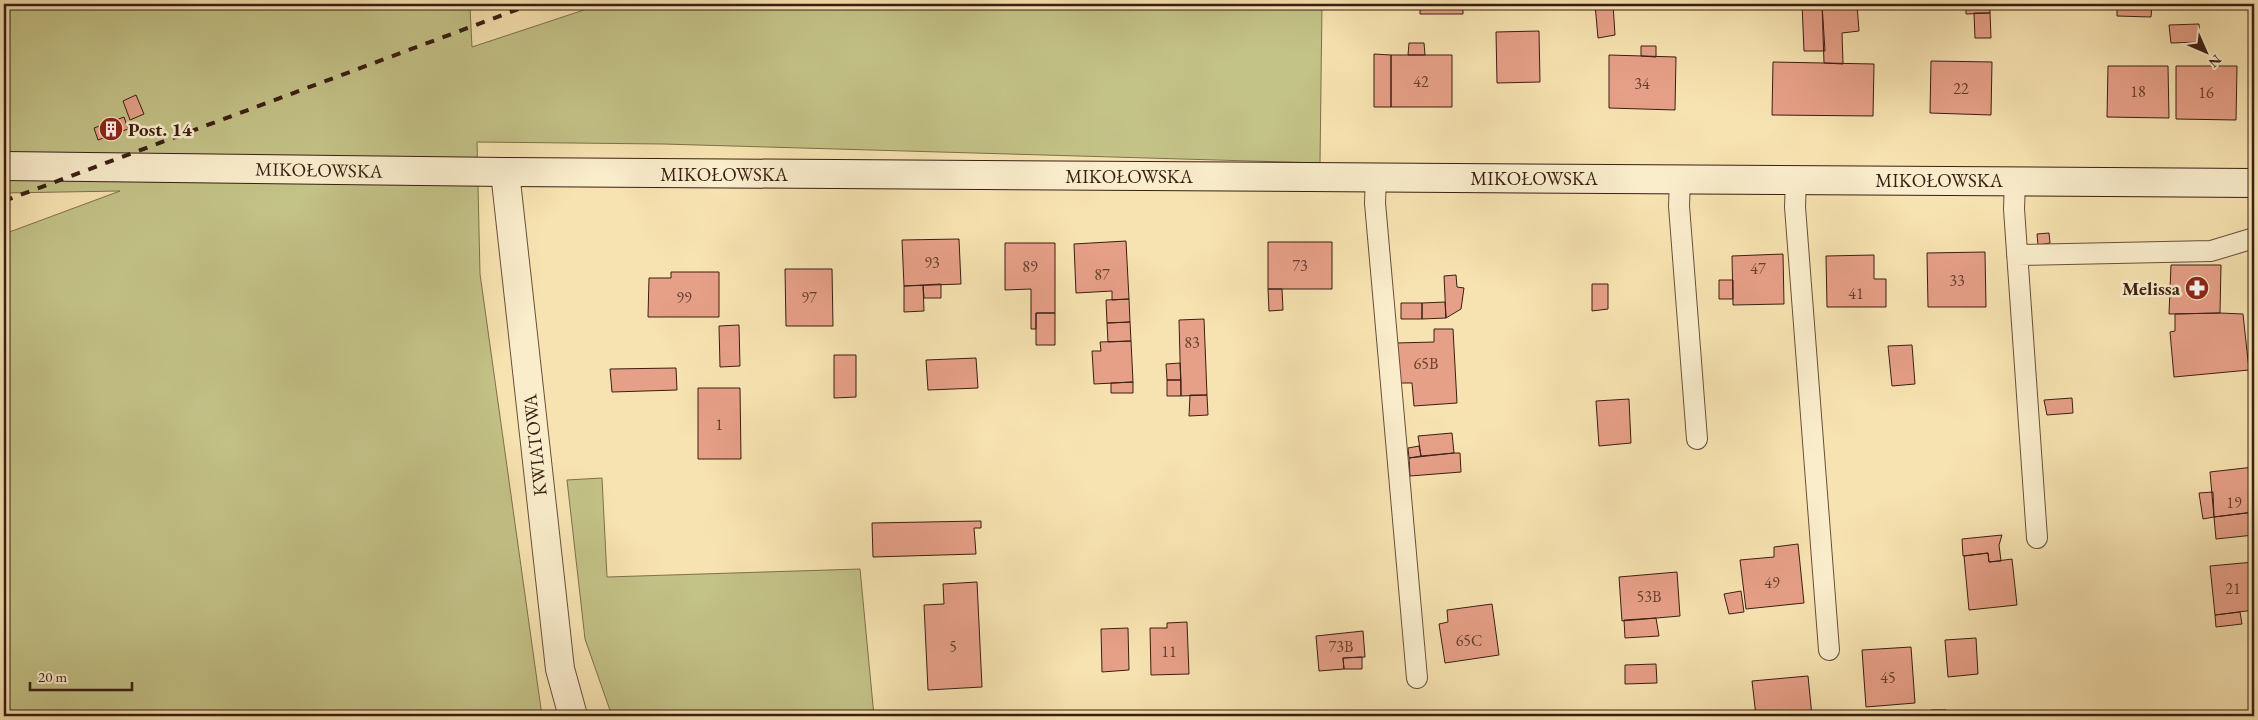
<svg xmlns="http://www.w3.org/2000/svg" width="2258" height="720" viewBox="0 0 2258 720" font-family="'EB Garamond',serif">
  <rect width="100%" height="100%" fill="#f7e3b1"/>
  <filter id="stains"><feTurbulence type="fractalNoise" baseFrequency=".004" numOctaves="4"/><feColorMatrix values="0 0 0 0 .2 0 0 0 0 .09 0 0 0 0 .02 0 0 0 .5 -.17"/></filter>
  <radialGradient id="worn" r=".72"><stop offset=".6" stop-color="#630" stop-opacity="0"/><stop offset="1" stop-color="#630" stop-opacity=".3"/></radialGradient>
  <path fill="#c3c287" stroke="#7e704d" d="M4,4H480L470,8L472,47L602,4H1322L1320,163L663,144L477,142L480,274L542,716H4V234L120,191L4,193Z
    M602,478L607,577L860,569L874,716H612L585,639L567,480Z"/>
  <path fill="#e7a088" stroke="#3a1e13" d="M1420,4H1463V14H1420Z
    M1595,4H1613L1615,35L1598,38Z
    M1802,4H1822L1825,51H1804Z
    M1822,4H1857L1859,31L1842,33L1843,64L1824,63Z
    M1966,4H1990V13L1966,14Z
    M2117,4H2152L2151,17L2117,16Z
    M1974,13H1990L1991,38H1975Z
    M2199,24L2200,42L2171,43L2169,25Z
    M1539,31L1540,82L1497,83L1496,32Z
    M1409,43H1424L1425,55H1408Z
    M1641,46H1656V57L1641,56Z
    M1374,54L1391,55V107H1374Z
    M1391,55H1452V107H1391Z
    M1609,55L1676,57L1675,110L1609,108Z
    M1931,61L1992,62L1991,115L1930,113Z
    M1773,62L1874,64L1873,116L1772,115Z
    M2108,66H2168L2169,118L2107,117Z
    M2176,66H2237L2236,120L2176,119Z
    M136,95L144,114L130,120L123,101Z
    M124,117L128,129L98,140L94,128Z
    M2049,233L2050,243L2038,245L2037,234Z
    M959,239L961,284L904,286L902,240Z
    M1126,241L1129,299L1112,300V291L1076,293L1074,244Z
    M1268,242H1332V289H1268Z
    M1005,243H1055V313H1036V329H1031V289L1005,290Z
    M1985,252L1986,307H1928L1927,253Z
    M1783,254L1784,304L1733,305L1732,256Z
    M1874,255V279H1886V307H1827L1826,256Z
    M2171,265H2221L2220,313L2169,314Z
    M785,269H832L833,326H786Z
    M671,272H719V317H648L649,278H671Z
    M1456,275L1457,287L1464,288L1461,309L1446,318L1444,276Z
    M1719,280H1733V299H1719Z
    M941,284V298H924L923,285Z
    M1592,284H1608V309L1592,311Z
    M923,285L924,311L904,312V286Z
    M1268,289H1282L1283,310L1269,311Z
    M1129,299L1130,322L1107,323L1106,300Z
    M1445,302L1446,318L1422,319V303Z
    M1401,303H1422V319H1401Z
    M1036,313H1055V345H1036Z
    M2220,313L2243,314L2249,370L2174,377L2170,332L2175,331V314Z
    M1204,319L1207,395L1181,396L1179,320Z
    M1130,322L1131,341L1108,342L1107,323Z
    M739,325L740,366L720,367L719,326Z
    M1434,329H1453L1457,403L1414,406L1412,383H1397L1396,343L1434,342Z
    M1131,341L1133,382L1094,384L1092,351H1101L1100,342Z
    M1912,345L1915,384L1892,386L1888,346Z
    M834,355H856V397L834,398Z
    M976,358L978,388L928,390L926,360Z
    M1180,363L1181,380H1167L1166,364Z
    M676,368L677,390L612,392L610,369Z
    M1167,380H1181V396H1167Z
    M1133,382V393H1111V383Z
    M698,388H740L741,459H698Z
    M1190,395H1207L1208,415L1189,416Z
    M2072,398L2073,413L2047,415L2044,400Z
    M1629,399L1631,443L1599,446L1596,401Z
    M1452,433L1454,453L1421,456L1418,436Z
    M1419,446L1421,456L1409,458L1408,448Z
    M1454,453H1460L1461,472L1410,476L1409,458Z
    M2254,467V512L2214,517L2210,472Z
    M2213,492L2214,517L2203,519L2199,493Z
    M2254,512V535L2216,539L2214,517Z
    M981,521V528H974L976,554L873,557L872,523Z
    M2002,535L1999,545L2001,561L1989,562L1988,553L1963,556L1962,539Z
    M1798,544L1804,603L1746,609L1740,560L1774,557V547Z
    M1988,553L1989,562L2012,559L2017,605L1969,610L1964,556Z
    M2254,562V610L2215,615L2210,566Z
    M1677,572L1680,616L1622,621L1619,577Z
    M977,582L982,687L928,690L924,605L944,604L943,584Z
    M1741,591L1744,612L1729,614L1724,594Z
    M1492,604L1499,655L1445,663L1439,624L1448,622L1447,610Z
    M2240,612L2242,624L2216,627L2215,615Z
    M1656,618L1659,636L1625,638L1624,620Z
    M1187,622L1189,674L1151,675L1150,628H1167V623Z
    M1128,628L1129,670L1102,672L1101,629Z
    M1363,631L1365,657L1343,658L1344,669L1319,671L1316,636Z
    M1976,638L1978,674L1948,677L1945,640Z
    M1911,647L1915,703L1866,707L1862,650Z
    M1362,657V669H1344L1343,658Z
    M1656,664L1657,683L1625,684V665Z
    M1808,676L1812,716H1756L1752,681Z
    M1931,710H1946V716H1931Z"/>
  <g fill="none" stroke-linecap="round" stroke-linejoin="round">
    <g stroke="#694f3a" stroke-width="22">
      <path id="lane" d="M1376,177L1375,203L1417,678
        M1680,178L1679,206L1697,439
        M1796,179L1795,207L1829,650
        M2015,181L2014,209L2037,538
        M2017,255L2211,251L2254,238"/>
    </g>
    <g stroke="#694f3a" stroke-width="30">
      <path id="street" d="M505,172L560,669L573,716"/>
    </g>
    <g stroke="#3a1e13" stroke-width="30">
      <path id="secondary" d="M4,166L505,172L2254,183"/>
    </g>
    <use href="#lane" stroke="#faedcc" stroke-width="20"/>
    <use href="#street" stroke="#faedcc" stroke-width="28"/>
    <use href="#secondary" stroke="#faedcc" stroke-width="28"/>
    <path stroke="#3a1e13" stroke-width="4" stroke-dasharray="9 9" stroke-linecap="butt" d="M4,201L532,4"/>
  </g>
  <defs>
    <g id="building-disc" transform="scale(1.25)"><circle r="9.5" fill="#8f2418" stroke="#faedcc"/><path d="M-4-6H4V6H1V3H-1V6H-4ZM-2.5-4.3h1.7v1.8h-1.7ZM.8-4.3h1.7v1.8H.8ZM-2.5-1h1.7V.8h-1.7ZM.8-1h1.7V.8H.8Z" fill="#fff"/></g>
    <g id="pharmacy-disc" transform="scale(1.25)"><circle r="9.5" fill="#8f2418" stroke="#faedcc"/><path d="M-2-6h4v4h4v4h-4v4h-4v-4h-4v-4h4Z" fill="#fff"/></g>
  </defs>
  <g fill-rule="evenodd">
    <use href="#building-disc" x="111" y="129"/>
    <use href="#pharmacy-disc" x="2197" y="288"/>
  </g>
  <g text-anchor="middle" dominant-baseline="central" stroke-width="5" stroke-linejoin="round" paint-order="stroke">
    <g font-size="16" fill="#653e30">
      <text x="1421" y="81">42</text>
      <text x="1642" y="83">34</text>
      <text x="1961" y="88">22</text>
      <text x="2138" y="91">18</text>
      <text x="2206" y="92">16</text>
      <text x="932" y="262">93</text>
      <text x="1300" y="265">73</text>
      <text x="1030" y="266">89</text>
      <text x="1758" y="268">47</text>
      <text x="1102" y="274">87</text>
      <text x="1957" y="280">33</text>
      <text x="1856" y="293">41</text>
      <text x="684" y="297">99</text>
      <text x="809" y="297">97</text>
      <text x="1192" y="342">83</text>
      <text x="1426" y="363">65B</text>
      <text x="719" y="424">1</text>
      <text x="2234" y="502">19</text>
      <text x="1772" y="582">49</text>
      <text x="2233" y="588">21</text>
      <text x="1649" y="596">53B</text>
      <text x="1469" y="640">65C</text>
      <text x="953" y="646">5</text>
      <text x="1341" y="646">73B</text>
      <text x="1169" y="651">11</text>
      <text x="1888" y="677">45</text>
    </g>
    <g font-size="19" font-weight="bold" fill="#3a1e13" stroke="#faedcc" text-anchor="start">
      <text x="128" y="129">Post. 14</text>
      <text x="2180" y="288" text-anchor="end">Melissa</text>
    </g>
    <g font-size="19" fill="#3a1e13" stroke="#faedcc">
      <text transform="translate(319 170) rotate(1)">MIKOŁOWSKA</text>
      <text x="724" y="174">MIKOŁOWSKA</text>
      <text x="1129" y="176">MIKOŁOWSKA</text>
      <text x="1534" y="178">MIKOŁOWSKA</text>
      <text x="1939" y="180">MIKOŁOWSKA</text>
      <text transform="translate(535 445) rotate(-96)">KWIATOWA</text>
    </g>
  </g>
  <rect width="2258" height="720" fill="none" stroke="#f7e3b1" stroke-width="20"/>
  <rect x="5" y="5" width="2248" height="710" fill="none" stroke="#3a1e13" stroke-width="2.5"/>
  <rect x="10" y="10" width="2238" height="700" fill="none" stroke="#3a1e13"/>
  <g transform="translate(2206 52) rotate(135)" stroke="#faedcc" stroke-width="4" paint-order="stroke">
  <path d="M0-4L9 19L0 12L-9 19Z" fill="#3a1e13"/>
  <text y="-8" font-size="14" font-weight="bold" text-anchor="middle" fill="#3a1e13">N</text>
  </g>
  <path d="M30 682v8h102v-8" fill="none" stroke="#3a1e13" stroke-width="2.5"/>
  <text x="38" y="682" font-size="15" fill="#3a1e13" stroke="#faedcc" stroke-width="4" paint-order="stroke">20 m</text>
  <rect width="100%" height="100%" filter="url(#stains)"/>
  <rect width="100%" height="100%" fill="url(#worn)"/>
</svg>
